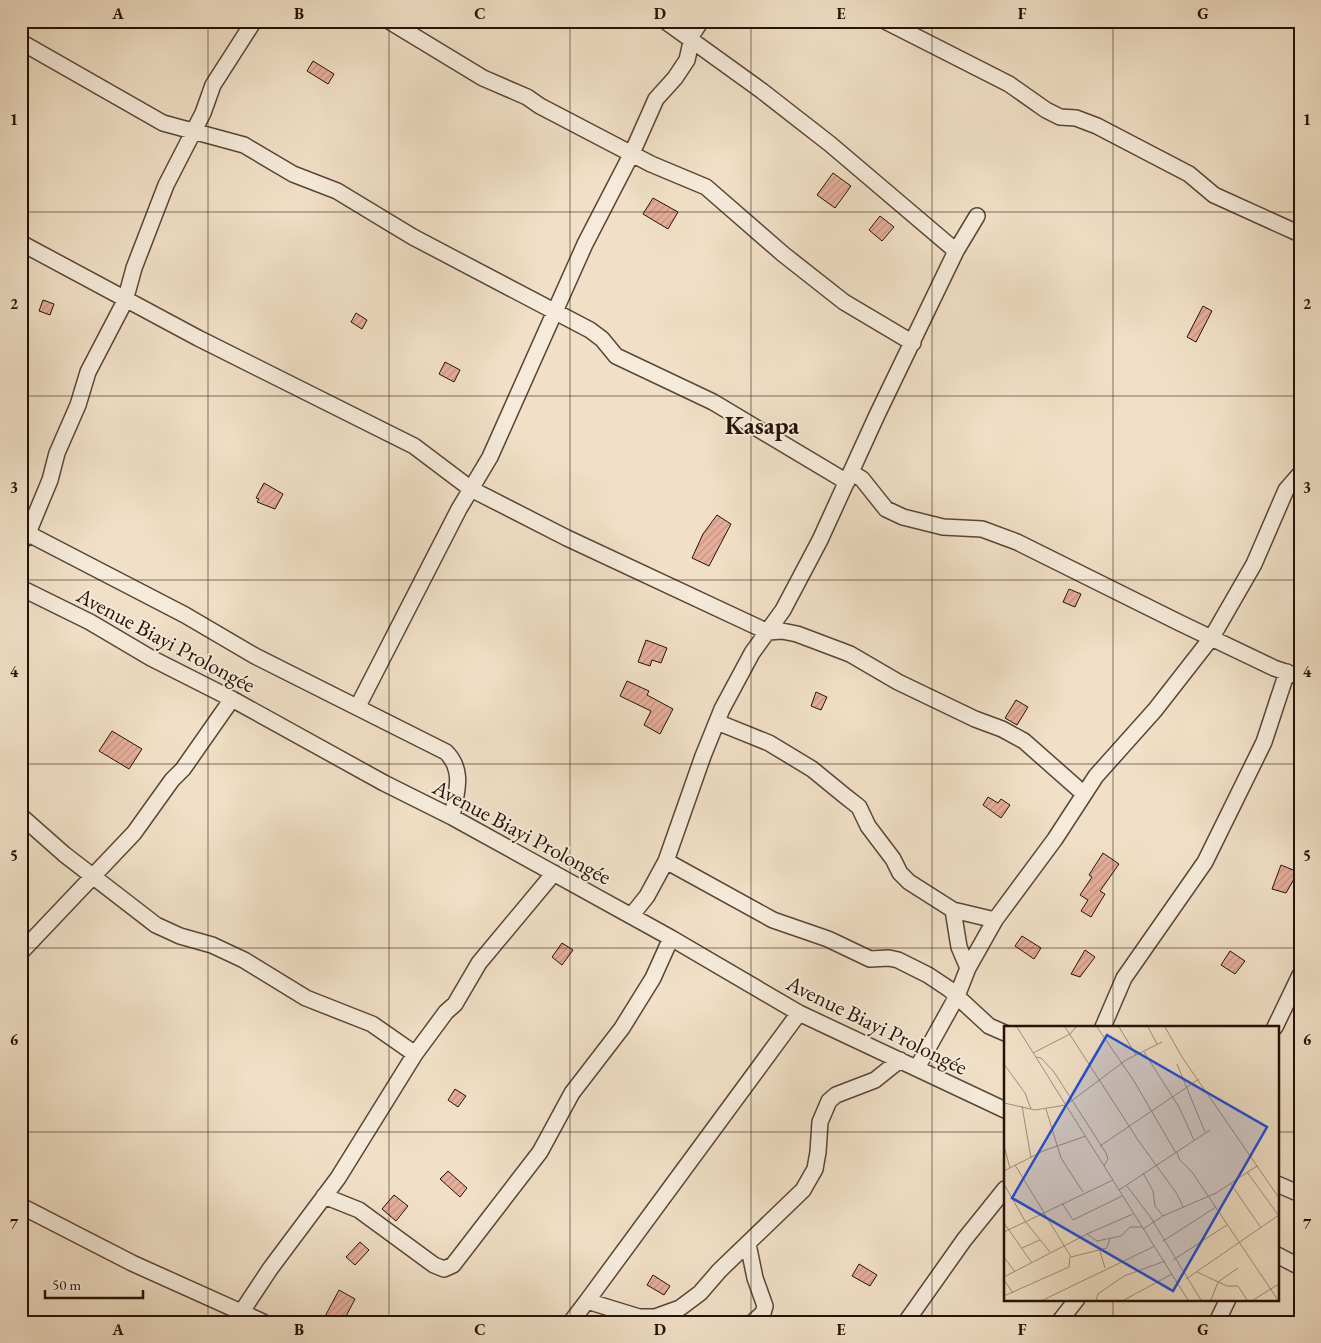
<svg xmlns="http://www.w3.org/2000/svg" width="1321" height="1343" viewBox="0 0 1321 1343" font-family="'EB Garamond',serif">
  <defs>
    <pattern id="building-hatch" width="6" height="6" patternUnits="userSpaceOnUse" patternTransform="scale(1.25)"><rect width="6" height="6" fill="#e6ae9b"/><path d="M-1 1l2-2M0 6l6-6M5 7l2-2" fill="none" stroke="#c59584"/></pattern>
  </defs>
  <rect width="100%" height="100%" fill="#f1e0c7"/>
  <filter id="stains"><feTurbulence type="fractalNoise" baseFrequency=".004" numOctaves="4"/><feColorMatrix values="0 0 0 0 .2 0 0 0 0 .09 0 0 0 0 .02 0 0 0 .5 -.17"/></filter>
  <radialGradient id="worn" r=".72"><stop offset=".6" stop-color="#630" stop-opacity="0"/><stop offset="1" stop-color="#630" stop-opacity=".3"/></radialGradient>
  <path fill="url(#building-hatch)" stroke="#251206" d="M313,61L334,74L328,84L307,71Z
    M833,173L851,186L835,208L817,195Z
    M653,198L678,212L668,229L643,214Z
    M880,216L894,227L882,241L869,230Z
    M43,300L54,304L50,315L39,311Z
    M1203,306L1212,311L1196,342L1187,337Z
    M356,313L367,320L362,329L351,322Z
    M445,362L460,370L454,382L439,374Z
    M264,483L283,494L275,509L257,502L259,499L256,498Z
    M717,515L731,524L709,566L692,558L703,534Z
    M1069,589L1081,594L1075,607L1063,602Z
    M646,640L667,648L661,663L652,660L650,666L638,662Z
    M627,681L649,691L647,695L673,709L660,734L644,725L651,711L620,696Z
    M816,692L827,697L821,710L811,706Z
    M1016,700L1028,707L1017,725L1005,718Z
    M112,731L142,749L129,769L99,751Z
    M988,797L998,803L1001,799L1010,805L1001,818L983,805Z
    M1103,853L1119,864L1100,891L1105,894L1091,917L1081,911L1088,900L1080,895L1092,877L1089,875Z
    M1281,865L1298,872L1286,893L1272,889Z
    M1022,936L1041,948L1034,959L1015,946Z
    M562,943L573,950L562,965L552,957Z
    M1085,950L1095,957L1080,977L1071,974Z
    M1230,951L1245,961L1235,974L1221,965Z
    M455,1089L466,1096L458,1107L448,1100Z
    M448,1171L467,1188L460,1197L440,1179Z
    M394,1195L408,1206L396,1221L382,1209Z
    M360,1242L369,1250L355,1265L346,1257Z
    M859,1264L877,1275L870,1286L852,1276Z
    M653,1275L670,1286L664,1295L647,1285Z
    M339,1290L355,1299L343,1322H322Z"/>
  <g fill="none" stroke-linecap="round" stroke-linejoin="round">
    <g stroke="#584636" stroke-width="18">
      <path id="street" d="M389,21L483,78L527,97L540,106L651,164L706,187L783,254L844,302L913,343
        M665,21L762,91L830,144L956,251
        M885,21L1009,84L1046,110L1060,117L1076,118L1097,126L1189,174L1214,195L1300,234
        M21,42L163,123L244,145L293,174L337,191L413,237L590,330L602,339L616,356L713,402L847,482
        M21,243L198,338L414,446L471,489L567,538L768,632L782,631L797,634L850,654L898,682L975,719L1002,729L1024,741L1084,794
        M852,473L862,479L886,509L903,517L943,527L982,529L1017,542L1180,623L1274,668L1300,677
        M21,530L185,615L255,656L446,752C465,771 456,793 452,817
        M21,543L28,533L50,480L57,453L78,405L88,372L125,301L134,268L166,185L203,113L213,85L254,21
        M21,588L90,622L151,658L232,699L384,783L452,817L671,938L799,1013L1005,1110
        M358,706L459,509L490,457L585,244L632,153L656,99L675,78L687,60L693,33L701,21
        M717,722L769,743L812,769L845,796L859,807L868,826L893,859L900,873L909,882L953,910L995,920
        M21,816L64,854L156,925L180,936L212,945L244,960L306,998L372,1024L415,1054
        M666,861L773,920L828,939L870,959L889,958L898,960L928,975L949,989L989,1026L1005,1033
        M953,910L959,947L968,968
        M631,916L647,896L666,861L703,756L722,709L752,653L783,610L820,540L877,415L956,251L977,216
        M21,952L134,833L172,780L183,769L232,699
        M1103,1027L1124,978L1205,862L1264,742L1287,672
        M1275,1027L1300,975
        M917,1068L957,996L968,968L995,920L1055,839L1096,776L1155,710L1212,637L1254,564L1286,490L1300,474
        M1277,1184L1300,1194
        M324,1196L359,1210L434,1265L444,1269L453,1265L540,1152L572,1093L622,1028L653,978L671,938
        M21,1206L132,1263L263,1322
        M748,1244L755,1278L765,1306L763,1313L753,1322
        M1277,1255L1300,1267
        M587,1301L799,1013
        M235,1322L270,1269L338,1178L415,1054L446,1012L455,1004L479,963L554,873
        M571,1322L587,1301L639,1317H655L680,1308L700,1293L719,1271L803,1190L815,1169L818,1152L820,1122L829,1101L836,1095L875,1080L900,1060
        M906,1322L964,1240L1005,1189
        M1059,1322L1077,1299
        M1217,1322L1228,1299"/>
    </g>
    <use href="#street" stroke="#f6ebdb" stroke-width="15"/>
  </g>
  <path fill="none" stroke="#251206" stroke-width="1" stroke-opacity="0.55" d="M208,21V1322M389,21V1322M570,21V1322M751,21V1322M932,21V1322M1113,21V1027M21,212H1300M21,396H1300M21,580H1300M21,764H1300M21,948H1300M21,1132H1005M1277,1132H1300M1113,1299V1322"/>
  <g text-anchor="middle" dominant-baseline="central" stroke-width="4" stroke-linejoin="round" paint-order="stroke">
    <g font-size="22" fill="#251206" stroke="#f6ebdb">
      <text transform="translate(166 640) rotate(28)">Avenue Biayi Prolongée</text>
      <text transform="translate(522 832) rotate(28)">Avenue Biayi Prolongée</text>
      <text transform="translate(877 1025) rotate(26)">Avenue Biayi Prolongée</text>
    </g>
    <g font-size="25" font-weight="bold" fill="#251206" stroke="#f6ebdb">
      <text x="762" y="425">Kasapa</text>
    </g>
  </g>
  <g transform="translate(1004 1026)">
    <rect width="275" height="275" fill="#f1e0c7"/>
    <path fill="none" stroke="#9f8e7a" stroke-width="1" d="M13,1L184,274M61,1L134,114L173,168L179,181M93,1L130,55L172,127M115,1L132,29M144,1L153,18M161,1L178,31L275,172M140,26L175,81L190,114M29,27L66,8L72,1M32,31L37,32L50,46L102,127L104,133L100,140M0,38L21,67L27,83M173,38L201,106M0,77L31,84L62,79L122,34L158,16M18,80L27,132M42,83L57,132L79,166M0,120L6,142M96,120L195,53M173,126L175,133L188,146L274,274M11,139L67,231L103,222L106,212M0,145L39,125L82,110M243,146L275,190M139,147L149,165L151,180L159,190M0,158L21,195L46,226M227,158L257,202M123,160L147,192L197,274M115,164L206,104M58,177L69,194L118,170M0,197L28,237M139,203L159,190L212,167L253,140M0,206L109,154M83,208L129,188M159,215L212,181M18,222L36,214M95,222L101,242M0,231L11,246M169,234L223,199M193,246L223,260H234L243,274M0,251L83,208L93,215L117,210L126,201H138M182,253L275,189M0,254L9,267M0,270L65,241L66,231M39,274L151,220M92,274L94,268L120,250L161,235M120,274L168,248M207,274L214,256L234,242M249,274L275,258"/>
    <path fill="#1d4ed8" fill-opacity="0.15" stroke="#1d4ed8" stroke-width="2.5" d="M103,9L263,101L169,265L8,172Z"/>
    <rect width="275" height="275" fill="none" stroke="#251206" stroke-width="2.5"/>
  </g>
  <rect width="1321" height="1343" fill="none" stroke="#f1e0c7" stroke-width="55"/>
  <path d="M45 1290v8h98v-8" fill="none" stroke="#251206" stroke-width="2.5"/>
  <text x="52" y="1290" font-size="15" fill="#251206" stroke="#f6ebdb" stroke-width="4" paint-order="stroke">50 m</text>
  <rect x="28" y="28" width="1266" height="1288" fill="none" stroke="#251206" stroke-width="2"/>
  <g font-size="16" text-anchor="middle" font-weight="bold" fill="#251206">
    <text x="118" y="19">A</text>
    <text x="299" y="19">B</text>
    <text x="480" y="19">C</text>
    <text x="660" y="19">D</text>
    <text x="841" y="19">E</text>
    <text x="1022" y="19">F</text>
    <text x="1203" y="19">G</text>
    <text x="14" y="125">1</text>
    <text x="1307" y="125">1</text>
    <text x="14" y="309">2</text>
    <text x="1307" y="309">2</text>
    <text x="14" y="493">3</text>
    <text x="1307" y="493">3</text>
    <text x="14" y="677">4</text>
    <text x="1307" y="677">4</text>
    <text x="14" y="861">5</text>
    <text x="1307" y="861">5</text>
    <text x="14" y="1045">6</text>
    <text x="1307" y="1045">6</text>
    <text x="14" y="1229">7</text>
    <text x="1307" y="1229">7</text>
    <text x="118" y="1335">A</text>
    <text x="299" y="1335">B</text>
    <text x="480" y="1335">C</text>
    <text x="660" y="1335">D</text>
    <text x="841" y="1335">E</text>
    <text x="1022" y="1335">F</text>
    <text x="1203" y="1335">G</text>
  </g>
  <rect width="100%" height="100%" filter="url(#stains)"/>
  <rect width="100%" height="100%" fill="url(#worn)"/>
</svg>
